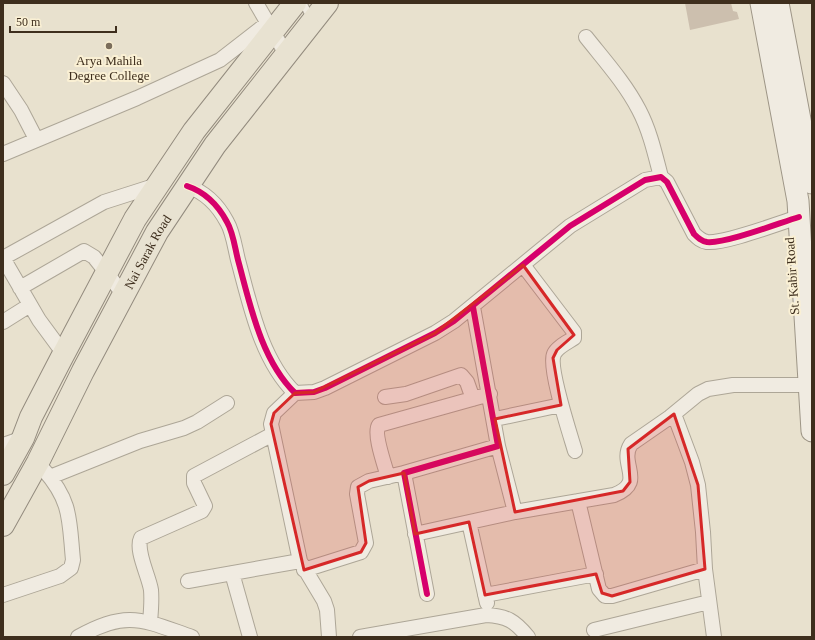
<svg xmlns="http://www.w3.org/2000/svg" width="815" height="640" viewBox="0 0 815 640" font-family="Georgia,serif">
  <rect width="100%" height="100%" fill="#e8e1ce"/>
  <path fill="#ccbfae" d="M685,3H731L733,11L737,12L739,19L690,30Z"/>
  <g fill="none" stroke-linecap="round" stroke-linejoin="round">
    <g stroke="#ada697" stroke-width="9">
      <path id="service" d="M303,3L311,19"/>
    </g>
    <g stroke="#ada697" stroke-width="16">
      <path id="minor" d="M256,3L286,54
        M586,37C605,61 625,83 639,110C650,131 655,154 661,177
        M3,83L21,110L36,139
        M3,154L137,98L220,60L269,22
        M187,186C205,192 218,205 227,222C233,232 235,248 238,260C250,304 261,360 295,393L314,392L325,388L435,333L454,321L570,226L645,180L661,177L667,182L694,234C698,238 701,241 707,242C725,244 779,223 799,217
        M3,258L104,202L157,185
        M3,258L39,320L64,354
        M523,265L574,332V338C568,342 557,347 554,354C548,367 570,434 575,451
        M20,288L84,251L94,257L124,295
        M3,322L30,305
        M295,393L274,413L271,424L300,561L324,601L327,610L329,637
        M385,397L406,394L461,375L467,382L473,399
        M674,414L692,462L698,485L703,532L705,569L714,637
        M495,419L561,405
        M3,445L23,438
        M50,477L140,441L184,428L197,422L227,403
        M388,477C385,466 373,433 379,425L490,394
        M578,501L599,589L605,596H612L705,569
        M515,512L614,495C647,482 618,464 631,444L670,417L698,394L708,389L733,385H810
        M469,522L487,603
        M415,534L515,512L498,446
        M304,570L361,552L366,543L357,494L358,487L369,481L404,473
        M232,573L250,637
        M188,581L300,561
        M427,594L404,473L498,446L473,307
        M3,595L60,576L71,568L73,560C69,520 72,502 44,470
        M485,595L596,574
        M150,622C151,611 152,601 151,590C149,576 135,550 141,538L202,511L205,506L194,483V476L273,434
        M594,630L709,602
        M78,637C127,609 143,620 192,637
        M360,637L486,615C507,616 515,621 528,637"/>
    </g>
    <g stroke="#9d9586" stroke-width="23">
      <path id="secondary" d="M761,3L798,201L812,431
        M778,3L812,183"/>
    </g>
    <g stroke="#938b7e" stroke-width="24">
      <g id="primary">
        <path d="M3,474L23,438L31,417L61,359L135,219L194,131L295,3"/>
        <path id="s1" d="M3,525L38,462L83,371L157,232L215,145L327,3"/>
      </g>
    </g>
    <use href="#service" stroke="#f0ebe1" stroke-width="7"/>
    <use href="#minor" stroke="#f0ebe1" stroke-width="14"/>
    <use href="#secondary" stroke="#f0ebe1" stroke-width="21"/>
    <use href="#primary" stroke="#e8e2d1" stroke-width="22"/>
    <g stroke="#faf0d4" stroke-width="8">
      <path id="cycleway" d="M187,186C205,192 218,205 227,222C233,232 235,248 238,260C250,304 261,360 295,393L314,392L325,388L435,333L454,321L570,226L645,180L661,177L667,182L694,234C698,238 701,241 707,242C725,244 779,223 799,217
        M427,594L404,473L498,446L473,307"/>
    </g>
    <use href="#cycleway" stroke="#d6006c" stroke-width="6"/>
  </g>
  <path fill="#d62828" fill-opacity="0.2" stroke="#d62828" stroke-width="3" stroke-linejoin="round" d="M523,265L574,335L557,350L553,358L561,405L495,419L515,512L623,491L630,482L628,449L674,414L698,485L705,569L612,596L602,593L596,574L485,595L469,522L415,534L404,473L369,481L358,487L366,543L361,552L304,570L271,424L274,413L295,393L314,392L435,333Z"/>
  <circle fill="#7a6d5b" stroke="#faf0d4" stroke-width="1.5" cx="109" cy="46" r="4"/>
  <g text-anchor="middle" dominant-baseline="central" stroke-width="4" stroke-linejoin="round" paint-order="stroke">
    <g font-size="13" fill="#3e2e1d" stroke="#faf0d4">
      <text x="109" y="60">Arya Mahila<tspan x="109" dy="15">Degree College</tspan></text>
    </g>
    <g font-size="13" fill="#3e2e1d" stroke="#faf0d4">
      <text stroke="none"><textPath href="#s1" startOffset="309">Nai Sarak Road</textPath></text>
      <text transform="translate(792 276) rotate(-94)">St. Kabir Road</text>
    </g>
  </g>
  <rect width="815" height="640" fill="none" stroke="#3e2e1d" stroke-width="8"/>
  <path d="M10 26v6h106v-6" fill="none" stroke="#3e2e1d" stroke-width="2"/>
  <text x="16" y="26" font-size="12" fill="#3e2e1d" stroke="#faf0d4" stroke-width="3" paint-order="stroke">50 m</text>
</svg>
